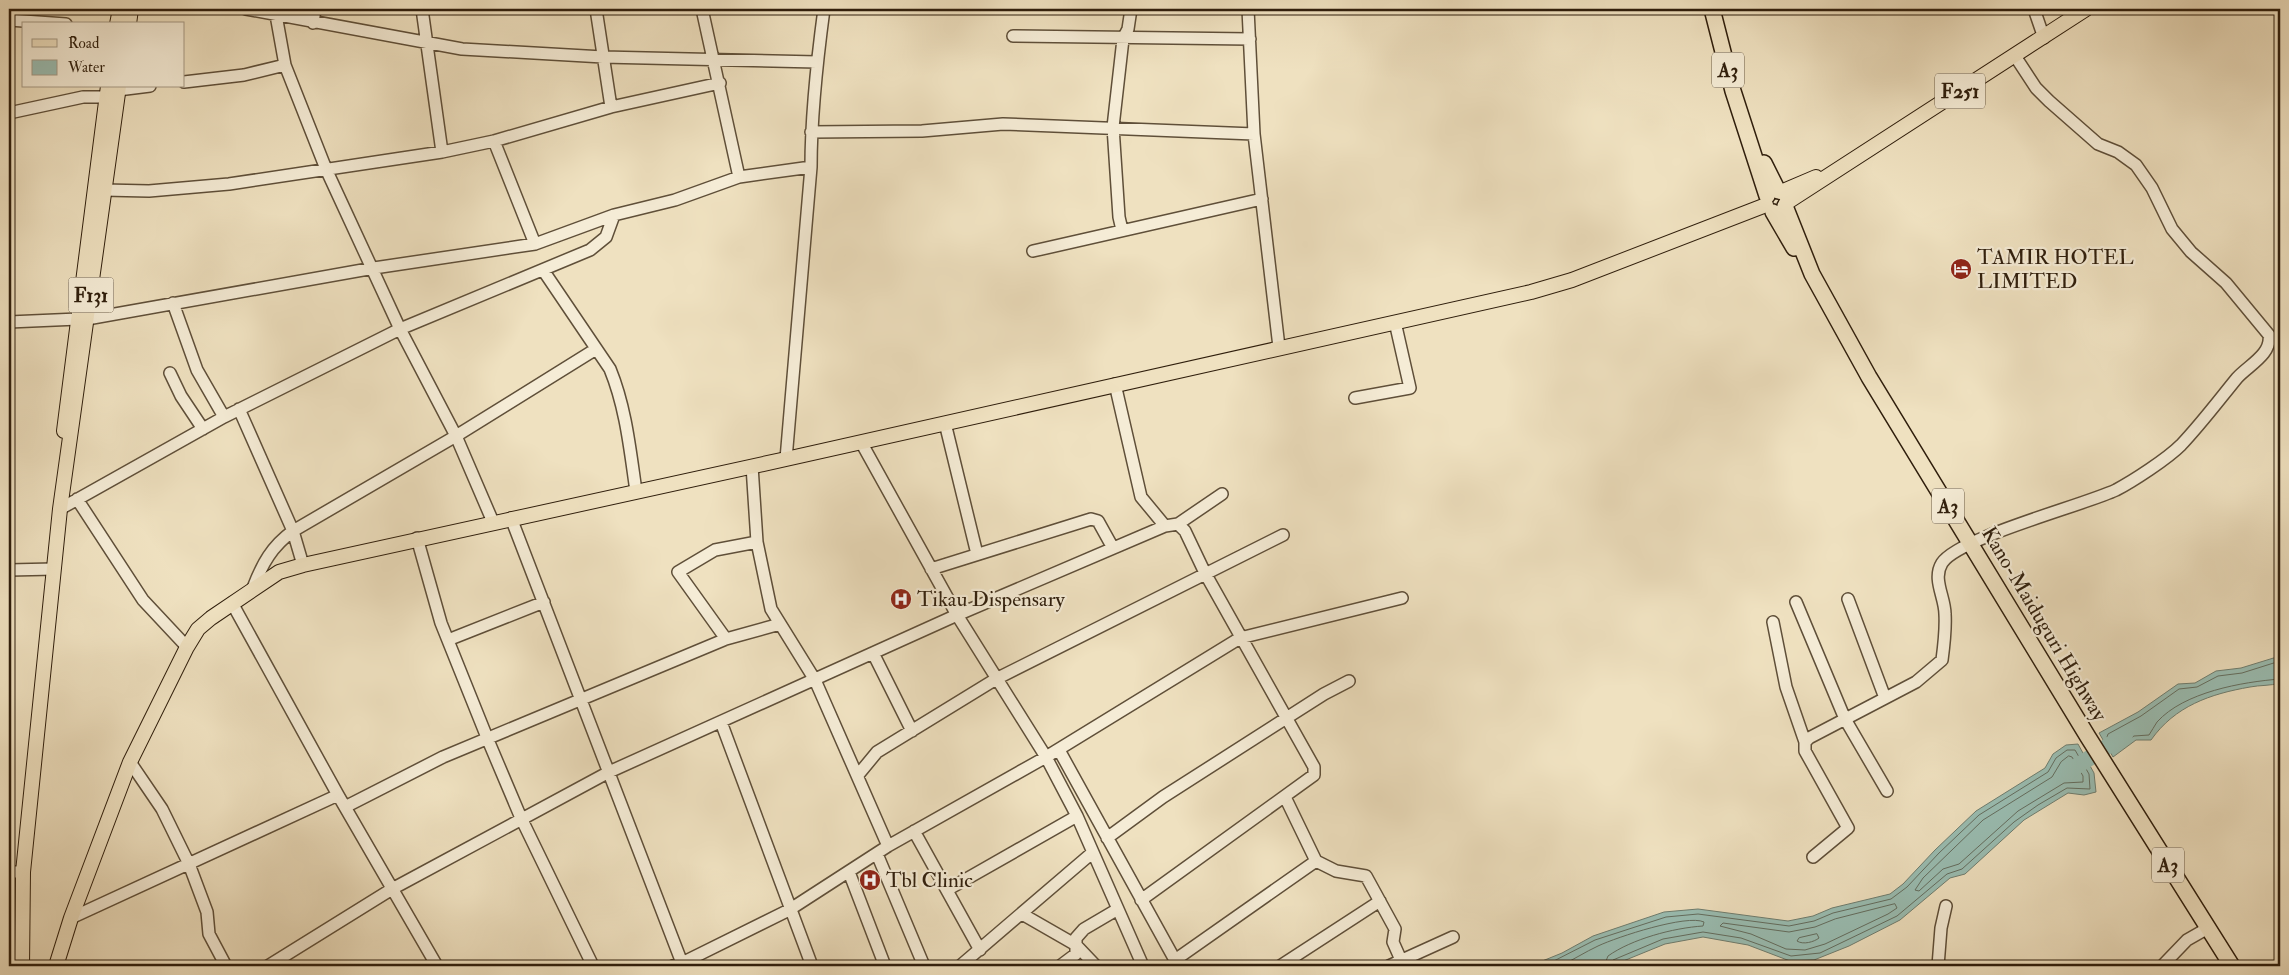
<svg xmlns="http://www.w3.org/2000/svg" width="2289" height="975" viewBox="0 0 2289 975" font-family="'IM FELL Double Pica',serif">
  <rect width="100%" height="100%" fill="#efe1c0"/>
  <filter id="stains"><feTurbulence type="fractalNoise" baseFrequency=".004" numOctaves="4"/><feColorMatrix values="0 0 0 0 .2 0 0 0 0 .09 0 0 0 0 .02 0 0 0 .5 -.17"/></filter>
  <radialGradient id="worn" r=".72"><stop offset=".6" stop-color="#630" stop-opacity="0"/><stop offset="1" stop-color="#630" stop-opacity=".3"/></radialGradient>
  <path fill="#9abeb3" stroke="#6f7e70" d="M2280,656V683C2270,686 2260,685 2250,687C2210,694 2175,706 2151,740H2136L2113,757L2099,733L2138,712L2178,684L2195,683L2216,671L2241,668Z
    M2078,744L2094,773L2096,792L2084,795L2068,793L2024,820L1965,874L1950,878L1900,920L1849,946L1814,960L1790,961L1748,945L1703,937L1665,944L1611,966H1530L1562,953L1593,936L1664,912L1698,909L1788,921L1813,916L1832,908L1890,894L1903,884L1935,850L1976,811L2045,768L2053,754L2066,745Z"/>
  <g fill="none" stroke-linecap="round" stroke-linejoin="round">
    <path stroke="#646e60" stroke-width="1" d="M2280,661L2242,673L2218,676L2197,687L2179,689L2141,716L2108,734L2107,737L2116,748L2134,736L2149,735C2152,731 2154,726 2157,722C2184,692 2242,682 2280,679
      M2069,756L2072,757L2083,776V782L2064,783L2018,811L1959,864L1943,869L1919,891L1915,890L1923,878L1983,820L2052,777L2061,762Z
      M1895,904L1897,908L1888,914L1825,944L1805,950L1786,949L1751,934L1720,926L1723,923L1789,932L1815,927L1835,919Z
      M1817,934L1819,938C1814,942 1803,945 1797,941L1799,938Z
      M1544,966L1595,940L1666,917L1698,914L1789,926L1814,921L1833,913L1891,899L1907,887L1939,853L1979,815L2048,772L2056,758L2067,750H2075L2089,774L2090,789L2067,788L2038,805L2014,822L1962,869L1947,874L1897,916L1820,953L1791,956L1741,938L1703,932L1663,939L1613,960L1610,966
      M1560,966C1573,960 1585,952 1598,946C1617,937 1687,914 1704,922L1703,926C1673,928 1632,939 1608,956L1604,966"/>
    <path stroke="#9abeb3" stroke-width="16" d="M2068,772L2125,735"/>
    <g stroke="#5f4f39" stroke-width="14">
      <path id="minor" d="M246,9L462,49L603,57L817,62
        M422,9L442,152
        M596,9L611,107
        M702,9L739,177
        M1248,9L1254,134L1279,347
        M2034,9L2044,38
        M276,15L285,65L326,169L400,329L456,436L493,522
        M9,20L66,24
        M313,23L315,9
        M1013,36L1250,39
        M184,82L244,75L285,65
        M118,90L150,86
        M9,113L83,97H107
        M811,132L922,131L1003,124L1254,134
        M494,141L535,244
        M104,190L149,191L229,184L442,152L494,141L611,107L720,83
        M1122,230L1119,217L1113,127L1123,39L1128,29L1131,9
        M1033,251L1262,199
        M543,270L610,369C626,408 630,450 636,491
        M173,303L197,370L224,417
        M87,319L374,268L535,244L614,215L675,200L739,177L811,167
        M9,322L78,319
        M170,373L181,396L203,429
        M1115,384L1141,497L1165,526
        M1355,398L1410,388L1395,322
        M239,409L293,531L303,565
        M945,423L977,554
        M861,442L957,615L1046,757L1077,816L1143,966
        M786,459L811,167C811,114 817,61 824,9
        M752,466L757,542L771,609L815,680L888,846
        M77,499L143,600L187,647
        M60,509L224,417L400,329L590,250L606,237L614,215
        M511,518L682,963L673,966
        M417,538L441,623L488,740L521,818L593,966
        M931,569L1091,519L1098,521L1113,548
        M9,570L54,569
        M253,588C262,564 272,546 293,531L456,436L596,349
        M1848,599L1885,698
        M1796,602L1845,719L1887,791
        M232,603L338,795L437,966
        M1773,622L1786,687L1805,742
        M726,639L678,572L715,550L757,542
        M448,640L544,602
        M873,653L912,731
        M721,722L812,966
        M1059,750L1175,960L1316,861
        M130,762L162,809L189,864L207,912L209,934L226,966
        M858,775L877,752L996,679L1283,535
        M1285,797L1316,861L1336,871L1366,876L1395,929L1393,942L1401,960
        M345,807L443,757L726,639L780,624
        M914,831L980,950
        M1107,838L1163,797L1324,694L1349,681
        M877,854L924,966
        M1813,857L1848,828L1805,751V742L1809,738L1916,682L1942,660C1944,645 1946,630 1945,614C1945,597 1932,579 1942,563C1958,538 2081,506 2116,490C2133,481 2167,459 2181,445C2201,424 2219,400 2237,378C2249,365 2272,354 2269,335L2226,283L2191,252L2172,229L2152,188L2136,165L2118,152L2098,144L2049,101L2036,88L2015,56
        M9,872H23
        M849,872L885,966
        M947,890L1077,816
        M1141,900L1314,775V767L1205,573L1185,531L1178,524
        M1022,914L1076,945L1096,966
        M71,918L338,795
        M268,966L392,889L609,772L957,615L1165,526L1178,524L1222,494
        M683,966L682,963L789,910L888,846L1046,757L1240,638L1402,598
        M960,966L1092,853
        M1060,966L1076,954V938L1084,929L1118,909
        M1280,966L1380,901
        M1389,966L1453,937
        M1938,966L1941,928L1946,906
        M2162,966L2187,940L2208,928"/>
    </g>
    <g stroke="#2f1e0c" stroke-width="16">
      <path id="major" d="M117,24L120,9
        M129,24L131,9
        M1781,192L1816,177
        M1786,203L2086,9
        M64,431L108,86
        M22,966L23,872L60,509L119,86
        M56,966L71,918L130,762L187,647L198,629L211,618L279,572L303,565L786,459L1531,292L1572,280L1766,205"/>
    </g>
    <g stroke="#2f1e0c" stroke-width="18">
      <path id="highway" d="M1712,9L1733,91L1767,196
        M1764,163L1778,191
        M1785,206L1812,274L1869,377L2088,737L2232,966
        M1773,212L1794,248"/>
    </g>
    <use href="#minor" stroke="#f5ecd6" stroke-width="11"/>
    <use href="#major" stroke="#efe1c0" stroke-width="14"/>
    <use href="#highway" stroke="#efe1c0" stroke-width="15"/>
  </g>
  <defs>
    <g id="hotel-disc" transform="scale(1.125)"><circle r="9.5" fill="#8f2418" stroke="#f5ecd6"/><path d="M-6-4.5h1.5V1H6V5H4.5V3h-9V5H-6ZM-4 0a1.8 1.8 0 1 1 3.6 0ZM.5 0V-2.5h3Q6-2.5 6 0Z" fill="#fff"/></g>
    <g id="hospital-disc" transform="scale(1.125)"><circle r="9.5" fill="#8f2418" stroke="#f5ecd6"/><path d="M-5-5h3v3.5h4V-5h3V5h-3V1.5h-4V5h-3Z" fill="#fff"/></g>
  </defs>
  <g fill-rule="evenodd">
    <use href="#hotel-disc" x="1961" y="269"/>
    <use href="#hospital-disc" x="901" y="599"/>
    <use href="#hospital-disc" x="870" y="880"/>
  </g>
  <g text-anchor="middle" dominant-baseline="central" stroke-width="4.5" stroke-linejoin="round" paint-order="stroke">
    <g fill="#f5ecd6" stroke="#6a5c49" stroke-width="1">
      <rect x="1712" y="52.5" width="32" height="35" rx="4"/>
      <rect x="1935" y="73.5" width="50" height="35" rx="4"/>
      <rect x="68.5" y="277.5" width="45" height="35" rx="4"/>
      <rect x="1932" y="488.5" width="32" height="35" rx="4"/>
      <rect x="2152" y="847.5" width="32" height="35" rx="4"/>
    </g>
    <g font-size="20" font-weight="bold" fill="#2f1e0c">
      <text x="1728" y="70">A3</text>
      <text x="1960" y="91">F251</text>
      <text x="91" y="295">F131</text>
      <text x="1948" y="506">A3</text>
      <text x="2168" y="865">A3</text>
    </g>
    <g font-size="21" fill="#2f1e0c" stroke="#f5ecd6" text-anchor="start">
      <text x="1977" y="257">TAMIR HOTEL<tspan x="1977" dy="24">LIMITED</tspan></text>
      <text x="917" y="599">Tikau Dispensary</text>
      <text x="886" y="880">Tbl Clinic</text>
    </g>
    <g font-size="21" fill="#2f1e0c" stroke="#f5ecd6">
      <text transform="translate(2044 624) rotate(59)">Kano-Maiduguri Highway</text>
    </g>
  </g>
  <rect width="2289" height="975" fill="none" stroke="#efe1c0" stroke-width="30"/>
  <rect x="10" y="10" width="2269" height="955" fill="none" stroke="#2f1e0c" stroke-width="2.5"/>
  <rect x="15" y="15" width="2259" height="945" fill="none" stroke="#2f1e0c"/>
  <rect x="22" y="22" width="162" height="65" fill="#f5ecd6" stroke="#a69a85"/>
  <rect x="32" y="39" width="25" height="8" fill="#efe1c0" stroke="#a69a85"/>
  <text x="68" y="48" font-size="15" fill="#2f1e0c">Road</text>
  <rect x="32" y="60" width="25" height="15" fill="#9abeb3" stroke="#a69a85"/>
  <text x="68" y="72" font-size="15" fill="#2f1e0c">Water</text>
  <rect width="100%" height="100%" filter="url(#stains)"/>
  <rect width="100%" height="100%" fill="url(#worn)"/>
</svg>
